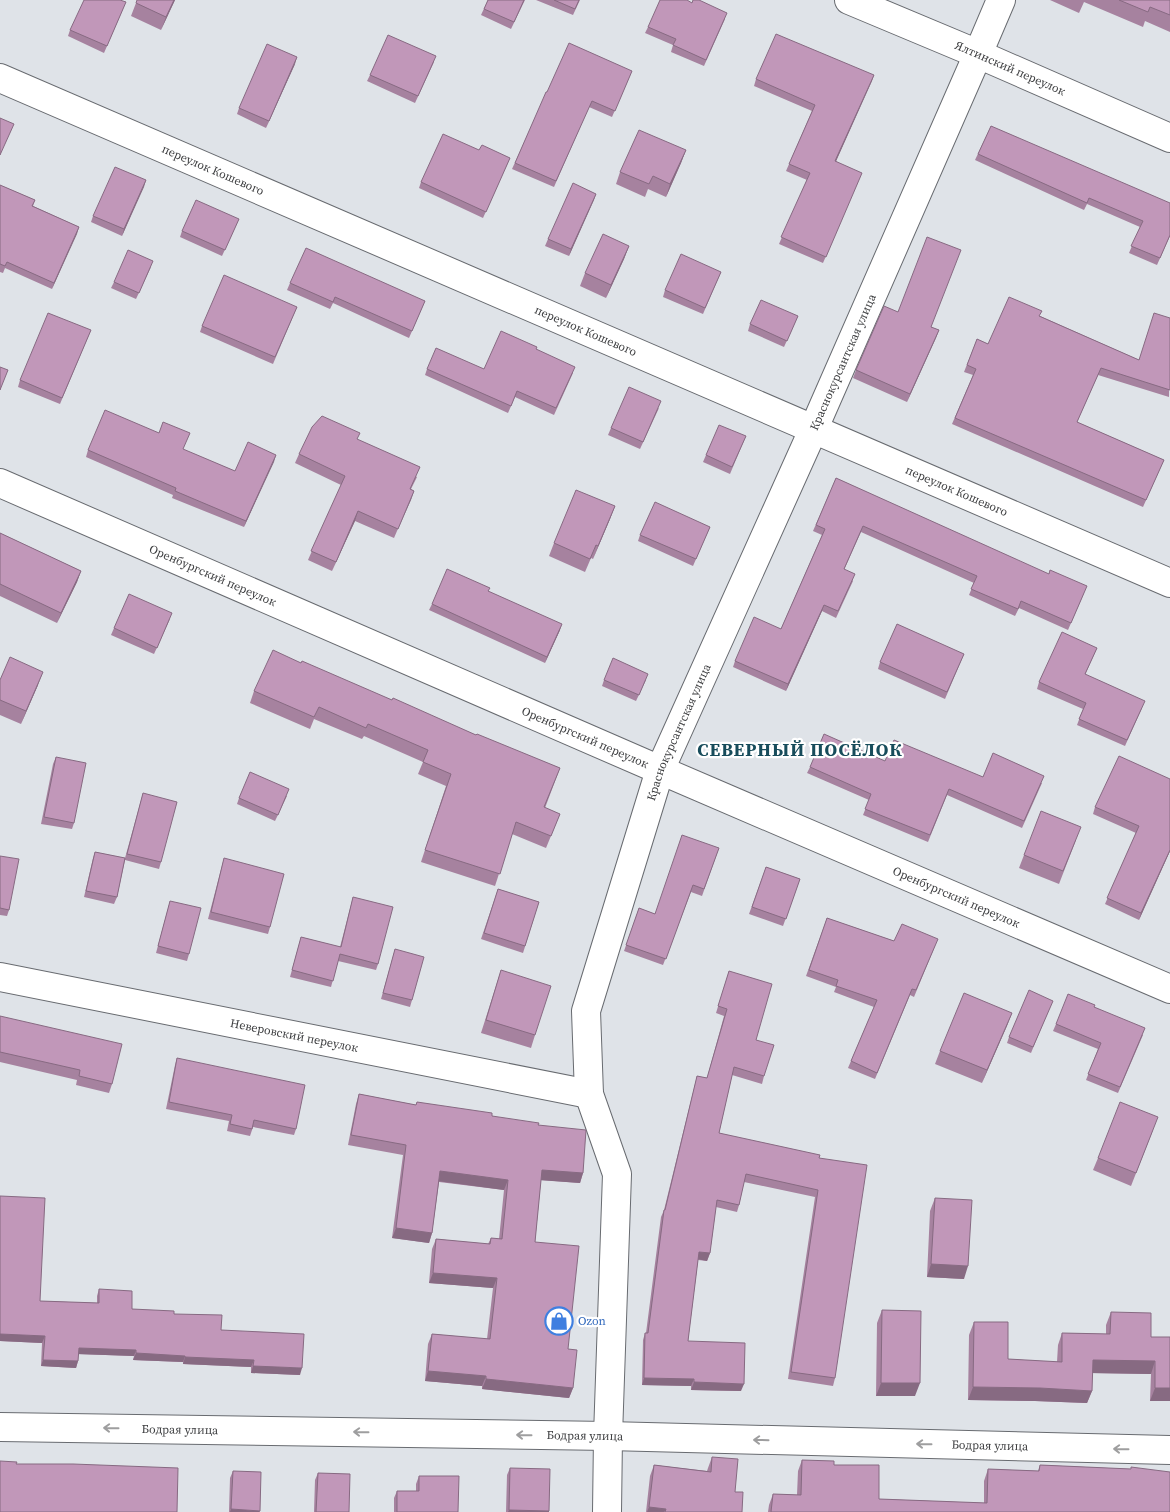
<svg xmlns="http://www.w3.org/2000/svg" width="1170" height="1512" viewBox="0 0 1170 1512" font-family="'Source Serif 4',serif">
  <rect width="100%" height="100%" fill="#dfe3e8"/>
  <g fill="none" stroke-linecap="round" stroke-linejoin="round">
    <g stroke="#686b70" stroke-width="30">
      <g id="street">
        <path id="s1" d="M849,0L978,54L1170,138"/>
        <path id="s2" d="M0,78L1170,583"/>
        <path id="s3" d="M0,483L660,770L1170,989"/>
        <path id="s4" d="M0,977L589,1094"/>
        <path id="s5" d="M607,1512L608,1436L617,1174L589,1094L586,1011L660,770L814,428L978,54L1001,0"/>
      </g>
    </g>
    <g stroke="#686b70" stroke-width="30">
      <g id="secondary">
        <path id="s6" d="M0,1427L608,1436L1170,1450"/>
      </g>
    </g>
    <use href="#street" stroke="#fff" stroke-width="28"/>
    <use href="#secondary" stroke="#fff" stroke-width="28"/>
  </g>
  <path fill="#a6829f" d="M175,0L161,30L131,16L136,3Z
    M488,0H525L511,29L481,15Z
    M536,0H580L573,15Z
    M1050,0H1170V32L1145,21L1143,27L1084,2L1079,13Z
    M123,9L104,53L68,36L70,30Z
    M725,19L704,66L671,52L673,45L645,33L648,27Z
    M434,62L415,103L367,81L370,75Z
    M295,64L266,128L237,114L239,108Z
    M632,71L612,117L589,107L554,187L512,169L547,92Z
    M874,75L836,161L859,179L823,263L779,244L807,180L786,171L812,111L754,86L756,79Z
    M991,126L1170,236L1157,265L1129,253L1140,227L1087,204L1084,210L975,160Z
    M479,150L510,158L483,218L419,188L421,182Z
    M686,150L681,163L666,197L648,189L645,197L616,184L620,172Z
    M146,180L122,236L91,222L93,216Z
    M0,185L35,200L33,206L79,227L52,289L5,268L3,273L0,272Z
    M596,194L569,256L545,246L548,239Z
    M239,219L222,256L180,237L182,231Z
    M629,246L624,259L606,298L580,286L585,273Z
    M151,267L136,299L111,288L114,282Z
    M721,272L703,314L663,297L665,290Z
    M290,283L425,301L409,338L333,303L330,309L287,290Z
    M297,307L273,364L200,332L202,326Z
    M798,316L784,347L748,331L750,324Z
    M1040,316L1139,360L1170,318L1169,397L1098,375L1077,422L1164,460L1143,507L952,424L973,375L964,372L977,339L988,344Z
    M931,327L939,330L907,402L853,378L856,370Z
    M91,330L60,404L18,387L20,380Z
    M536,349L573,373L554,415L515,397L508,413L425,375L427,369H484Z
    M659,408L640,449L608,435L611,428Z
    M746,436L730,474L703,462L706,455Z
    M358,440L417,477L411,489L414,491L394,538L355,521L332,571L308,560L341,485L295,463L299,454Z
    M88,450H183L235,471L276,455L244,527L172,498L173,495L86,457Z
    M836,478L1084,593L1068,630L1019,608L1015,616L969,595L974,583L861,532L844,570L853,581L836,618L822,611L786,691L733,667L735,661L781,629L822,535L813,531Z
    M615,506L610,519L593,559L591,558L585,572L549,556L554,543Z
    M710,527L693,566L638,541L640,535Z
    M0,533L81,571L77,582L57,623L0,596Z
    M488,591L560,630L545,663L429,610L432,604Z
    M170,619L154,654L111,635L114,628Z
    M1097,648L1085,675L1142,708L1125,746L1077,725L1083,709L1037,689L1039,682Z
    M964,654L945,699L878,669L880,662Z
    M301,663L476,735L560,768L545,808L560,814L546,848L512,834L495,886L421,862L446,786L418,774L423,762L364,736L362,739L314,719L310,729L250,703L254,691Z
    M0,680L38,685L21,724L0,715Z
    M604,680H646L636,701L602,686Z
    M56,757L74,823L72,829L41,824L53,764Z
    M885,761L983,777L1042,783L1022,828L947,795L928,842L863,815L869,800L807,773L810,767Z
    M1170,779V851L1139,920L1105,904L1136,833L1093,814L1095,807Z
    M143,793L161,862L159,869L125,860L117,897L114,904L84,897L93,858L95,852L125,858Z
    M287,796L275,821L237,804L239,798Z
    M1076,840L1059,884L1019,868L1024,855Z
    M719,848L702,896L691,892L663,965L624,951L639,908L655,914Z
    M0,856L9,910L7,916L0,915Z
    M224,858L270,927L268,934L208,919Z
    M766,867L800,879L783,926L749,914Z
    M498,889L539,902L523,953L481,939Z
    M353,897L378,964L376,970L338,961L331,987L290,977L301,937L340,947Z
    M170,901L189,954L187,961L156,953Z
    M827,918L894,941L935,946L914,997L910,995L875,1079L848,1068L874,1007L834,992L836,987L806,976Z
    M395,949L412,1000L410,1007L381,999Z
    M501,970L535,1035L531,1048L481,1033Z
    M729,971L756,1040L764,1076L762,1084L732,1075L719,1133L819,1158L835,1378L833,1386L788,1379L815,1197L744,1182L739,1205L737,1212L716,1207L710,1253L707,1261L698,1260L688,1341L741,1391L691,1390V1386L642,1385L643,1340L645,1333H646L661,1217L664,1210L695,1084L697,1076L707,1078L724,1016L716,1013Z
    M1050,1007L1031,1053L1007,1043L1009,1037Z
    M1094,1007L1143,1035L1118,1093L1086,1080L1098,1049L1053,1031L1056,1024Z
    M1012,1013L982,1083L935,1064L940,1051Z
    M0,1016L112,1084L109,1093L76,1085L77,1080L0,1062Z
    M177,1058L296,1129L294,1135L253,1127L250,1136L227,1131L229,1121L166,1109L175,1065Z
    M359,1094L416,1105L417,1102L538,1125L583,1173L580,1183L541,1180L535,1242L568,1349L573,1388L569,1398L482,1389V1386L425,1381L428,1344L432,1334L487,1339L493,1288L429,1283L432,1249L436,1239L488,1244L491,1238L499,1239L504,1190L439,1182L432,1233L429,1243L392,1238L403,1155L348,1145L356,1104Z
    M1153,1130L1131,1186L1093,1170L1098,1158Z
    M0,1196L40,1301L97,1303V1296L99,1289L132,1309L174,1314L221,1330L300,1375L251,1373V1367L183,1364V1362L133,1360L134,1356L78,1354V1361L76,1368L41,1366L42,1343L0,1341Z
    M935,1198L964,1279L927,1277L930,1211Z
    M882,1310L915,1396H876L877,1323Z
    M1111,1312L1151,1337H1170V1401H1150L1151,1374L1092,1373V1391L1087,1403L1035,1401L968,1400L969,1335L974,1322L1008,1359L1057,1362L1058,1345L1062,1333L1106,1334V1325Z
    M712,1457L735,1492L742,1512H646L650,1476L654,1465L707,1471L708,1468Z
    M802,1460L834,1465L879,1499L984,1503V1481L988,1469L1038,1471L1040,1465L1131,1469V1467L1170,1512H768L769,1505L773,1494L797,1495L798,1471Z
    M510,1468L549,1511V1512H506L507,1475Z
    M233,1471L260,1511L259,1512H229L230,1478Z
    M318,1473L349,1512H314L315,1480Z
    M419,1476L458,1512H394V1498L397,1491H416V1484Z"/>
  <path fill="#876a82" d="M174,0H175L161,30L166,17Z
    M297,57L295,64L266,128L269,121Z
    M874,75L872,81L833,168L835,161Z
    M686,150L681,163L666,197L670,184Z
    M146,180L144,187L122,236L124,229Z
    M596,194L594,200L569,256L571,249Z
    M79,227L77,234L52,289L54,283Z
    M629,246L624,259L606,298L611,285Z
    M939,330L936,338L907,402L910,394Z
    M276,455L274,462L244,527L246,521Z
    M414,491L411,500L394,538L398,529Z
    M615,506L610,519L593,559L598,546Z
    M358,511L355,521L332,571L336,562Z
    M81,571L77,582L57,623L61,613Z
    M824,605L822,611L786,691L788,684Z
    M562,624L560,630L545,663L547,657Z
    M43,672L38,685L21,724L26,711Z
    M1170,850V851L1139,920L1141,913Z
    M1012,1013L1007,1026L982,1083L987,1070Z
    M542,1170L583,1173L580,1183L538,1180Z
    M440,1171L508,1180L504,1190L437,1181Z
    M396,1228L432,1233L429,1243L392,1238Z
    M699,1252L710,1253L707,1261L697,1259Z
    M931,1264L968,1266L964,1279L927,1277Z
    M433,1273L497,1278L493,1288L429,1283Z
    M0,1334L45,1336L42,1343L0,1341Z
    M79,1348L136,1350L134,1356L76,1354Z
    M136,1353L185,1356L183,1362L133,1360Z
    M185,1357L254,1360L251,1367L183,1364Z
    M43,1360L78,1361L76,1368L41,1366Z
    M1093,1360L1155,1361L1151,1374L1088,1373Z
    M253,1366L302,1368L300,1375L251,1373Z
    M428,1371L486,1376L482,1386L425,1381Z
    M644,1378L694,1379L691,1386L642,1385Z
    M486,1379L573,1388L569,1398L482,1389Z
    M694,1382L744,1384L741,1391L691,1390Z
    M881,1383H920L915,1396H876Z
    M973,1387L1040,1388L1092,1391L1087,1403L1035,1401L968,1400Z
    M1155,1388H1170V1401H1150Z
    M649,1507L666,1509L664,1512H647Z
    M231,1509L260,1511L259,1512H230Z
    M509,1510L549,1511V1512H508Z"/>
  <path fill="#c197b9" stroke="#876a82" d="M84,0H120L126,2L107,46L70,30Z
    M137,0H174L166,17L136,3Z
    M488,0H524L514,22L484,9Z
    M554,0H579L575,9Z
    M660,0H687L692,3L693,0H699L727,13L706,60L673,45L676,39L648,27Z
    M1119,0H1170V15L1150,7L1148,12Z
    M776,34L874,75L835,161L862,173L826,257L781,237L810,173L789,164L815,105L756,79Z
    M388,35L436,56L418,96L370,75Z
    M569,43L632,71L615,111L592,101L556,181L515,163L546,92H547Z
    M267,44L297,57L269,121L239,108Z
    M0,118L14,124L0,155Z
    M991,126L1170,203V235L1160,258L1131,246L1143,221L1089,198L1087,203L978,154Z
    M639,130L686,150L670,184L653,176L649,184L620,172Z
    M443,134L479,150L482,145L510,158L486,212L421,182Z
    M115,167L146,180L124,229L93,216Z
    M573,183L596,194L571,249L548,239Z
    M0,185L35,200L32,206L79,227L54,283L7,262L5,266L0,264Z
    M196,200L239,219L225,250L182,231Z
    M603,234L629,246L611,285L585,273Z
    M927,237L961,250L931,327L939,330L910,394L856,370L884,306L898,312Z
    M306,248L425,301L412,331L335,297L333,302L290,283Z
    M128,250L153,261L139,293L114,282Z
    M681,254L721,272L705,308L665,290Z
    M224,275L297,307L275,357L202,326Z
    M1009,297L1042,311L1039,316L1139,360L1154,313L1170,318V390L1101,368L1077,422L1164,460L1146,500L955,418L976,369L967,365L977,339L988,344Z
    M761,300L798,316L787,341L750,324Z
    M48,313L91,330L62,398L20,380Z
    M501,331L537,347L536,349L575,367L556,408L517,391L511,406L427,369L436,348L484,369Z
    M0,367L8,370L0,390Z
    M629,387L661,401L643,442L611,428Z
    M105,410L159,433L163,422L190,433L183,449L235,471L248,442L276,455L246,521L175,491L176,488L88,450Z
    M322,416L360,433L357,439L420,467L410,489L414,491L398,529L358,511L336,562L311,551L345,476L299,454L312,427Z
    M719,425L746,436L732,467L706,455Z
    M836,478L1049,574L1050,570L1087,586L1071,623L1021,601L1018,609L971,589L977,576L863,526L844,569L855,574L838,611L824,605L788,684L735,661L754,617L781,629L825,529L816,525Z
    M576,490L615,506L598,546L596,545L590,559L554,543Z
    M655,502L710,527L696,559L640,535Z
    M0,533L81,571L61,613L0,584Z
    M447,569L490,588L488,591L562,624L547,657L432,604Z
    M129,594L172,613L157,648L114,628Z
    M897,624L964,654L947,692L880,662Z
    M1062,632L1097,648L1085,674L1145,701L1127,740L1079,719L1086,703L1039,682Z
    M273,650L301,663L302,661L392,700L393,698L476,735L477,734L560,768L544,807L560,814L551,836L516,822L500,874L425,850L451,774L423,762L428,750L368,724L366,728L319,707L314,717L254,691Z
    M10,657L43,672L26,711L0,700V680Z
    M613,658L648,674L639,695L604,680Z
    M824,734L885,761L894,740L983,777L993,753L1044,776L1024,821L949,789L930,835L865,809L871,794L810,767Z
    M1119,756L1170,779V850L1141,913L1107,898L1139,826L1095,807Z
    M56,757L86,763L74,823L44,817Z
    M250,772L289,789L278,815L239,798Z
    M143,793L177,802L161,862L127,854Z
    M1041,811L1081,827L1063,871L1024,855Z
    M682,835L719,848L704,889L693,885L666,959L626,945L639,908L655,914Z
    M95,852L125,858L117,897L86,891Z
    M0,856L19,859L9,910L0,908Z
    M224,858L284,874L270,927L211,912Z
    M766,867L800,879L786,919L752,907Z
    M498,889L539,902L525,946L484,933Z
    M353,897L393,907L378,964L340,954L333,981L292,970L301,937L341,947Z
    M170,901L201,908L189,954L158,946Z
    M827,918L894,941L902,924L938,939L916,990L912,989L877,1073L851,1061L877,1000L836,986L838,980L809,970Z
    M395,949L424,957L412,1000L383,993Z
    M501,970L551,986L535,1035L486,1020Z
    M729,971L772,984L756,1040L774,1045L764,1076L734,1067L719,1133L820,1155L819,1158L867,1165L835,1378L791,1372L818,1190L746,1174L739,1205L717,1200L710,1253L699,1252L688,1341L745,1343L744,1384L694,1382V1379L644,1378L645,1333H648L664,1210H665L697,1076L707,1078L727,1009L718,1006Z
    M1029,990L1053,1001L1033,1047L1009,1037Z
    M964,993L1012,1013L987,1070L940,1051Z
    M1068,994L1095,1005L1094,1007L1145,1028L1120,1087L1088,1074L1101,1043L1056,1024Z
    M0,1016L122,1044L112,1084L79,1076L80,1070L0,1052Z
    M177,1058L305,1085L296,1129L254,1120L252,1129L230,1124L232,1115L169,1102Z
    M359,1094L416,1105L417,1102L492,1113V1116L539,1123L538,1125L586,1130L583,1173L542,1170L535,1242L579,1246L568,1349L577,1350L573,1388L486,1379V1376L428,1371L432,1334L490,1339L497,1278L433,1273L436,1239L490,1244L491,1238L502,1239L508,1180L440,1171L432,1233L396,1228L406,1145L351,1135Z
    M1120,1102L1158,1117L1136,1173L1098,1158Z
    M0,1196L45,1198L40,1301L99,1303V1289L132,1291V1309L174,1311V1314L222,1315L221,1330L304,1334L302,1368L253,1366L254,1360L185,1357V1356L136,1353V1350L79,1348L78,1361L43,1360L45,1336L0,1334Z
    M935,1198L972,1200L968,1266L931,1264Z
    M882,1310L921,1311L920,1383H881Z
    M1111,1312L1151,1313V1337H1170V1388H1155V1361L1093,1360L1092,1391L1040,1388L973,1387L974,1322H1008V1359L1062,1362V1333L1110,1334Z
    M712,1457L738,1459L735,1492H743L742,1512H665L666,1509L649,1507L654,1465L711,1472Z
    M802,1460L834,1461V1465H879V1499L987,1503L988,1469L1039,1471L1040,1465L1131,1469V1467L1170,1472V1512H771L773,1494L801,1495Z
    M0,1461L17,1462L16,1464H73L178,1468L177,1512H0Z
    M510,1468L550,1469L549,1511L509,1510Z
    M233,1471L261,1472L260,1511L231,1509Z
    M318,1473L350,1474L349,1512H316Z
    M419,1476H459L458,1512H397V1491H419Z"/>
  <defs><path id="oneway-shaft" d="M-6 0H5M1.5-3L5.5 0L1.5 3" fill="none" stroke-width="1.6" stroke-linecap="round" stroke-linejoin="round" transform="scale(1.25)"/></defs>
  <g stroke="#9e9e9f">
    <use href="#oneway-shaft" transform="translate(111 1428) rotate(-179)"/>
    <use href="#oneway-shaft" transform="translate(361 1432) rotate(-179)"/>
    <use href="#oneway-shaft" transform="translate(524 1435) rotate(-179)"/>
    <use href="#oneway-shaft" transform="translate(761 1440) rotate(-179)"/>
    <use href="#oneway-shaft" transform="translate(924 1444) rotate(-179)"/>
    <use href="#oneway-shaft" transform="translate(1121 1449) rotate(-179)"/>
  </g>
  <defs>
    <g id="shop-ring" transform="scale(1.4375)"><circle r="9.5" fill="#fff" stroke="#3f7fe0" stroke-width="1.5"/><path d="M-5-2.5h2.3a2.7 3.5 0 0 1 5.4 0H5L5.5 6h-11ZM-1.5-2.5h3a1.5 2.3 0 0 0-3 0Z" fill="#3f7fe0"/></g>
  </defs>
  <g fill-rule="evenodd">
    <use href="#shop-ring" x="559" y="1321"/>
  </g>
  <g text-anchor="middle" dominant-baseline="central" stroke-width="4.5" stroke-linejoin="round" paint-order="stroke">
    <g font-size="12" fill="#3c3d3f" stroke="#fff">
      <text stroke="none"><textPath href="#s1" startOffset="175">Ялтинский переулок</textPath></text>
      <text stroke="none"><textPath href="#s2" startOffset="232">переулок Кошевого</textPath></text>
      <text stroke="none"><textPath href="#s2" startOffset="638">переулок Кошевого</textPath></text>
      <text stroke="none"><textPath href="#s5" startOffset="1205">Краснокурсантская улица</textPath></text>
      <text stroke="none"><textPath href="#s2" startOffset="1042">переулок Кошевого</textPath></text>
      <text stroke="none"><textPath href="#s3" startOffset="232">Оренбургский переулок</textPath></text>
      <text stroke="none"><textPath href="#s5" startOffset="800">Краснокурсантская улица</textPath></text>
      <text stroke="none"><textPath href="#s3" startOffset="638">Оренбургский переулок</textPath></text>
      <text stroke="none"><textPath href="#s3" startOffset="1042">Оренбургский переулок</textPath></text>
      <text stroke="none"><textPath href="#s4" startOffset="300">Неверовский переулок</textPath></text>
      <text stroke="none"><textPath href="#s6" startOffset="180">Бодрая улица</textPath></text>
      <text stroke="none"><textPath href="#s6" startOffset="585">Бодрая улица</textPath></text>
      <text stroke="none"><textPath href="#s6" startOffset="990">Бодрая улица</textPath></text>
    </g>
    <g font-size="12" fill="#366cbe" stroke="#fff" text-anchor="start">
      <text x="578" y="1321">Ozon</text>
    </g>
    <g font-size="18" font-weight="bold" letter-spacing="1" fill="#174c5b" stroke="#fff">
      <text x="800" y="749">СЕВЕРНЫЙ ПОСЁЛОК</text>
    </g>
  </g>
</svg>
